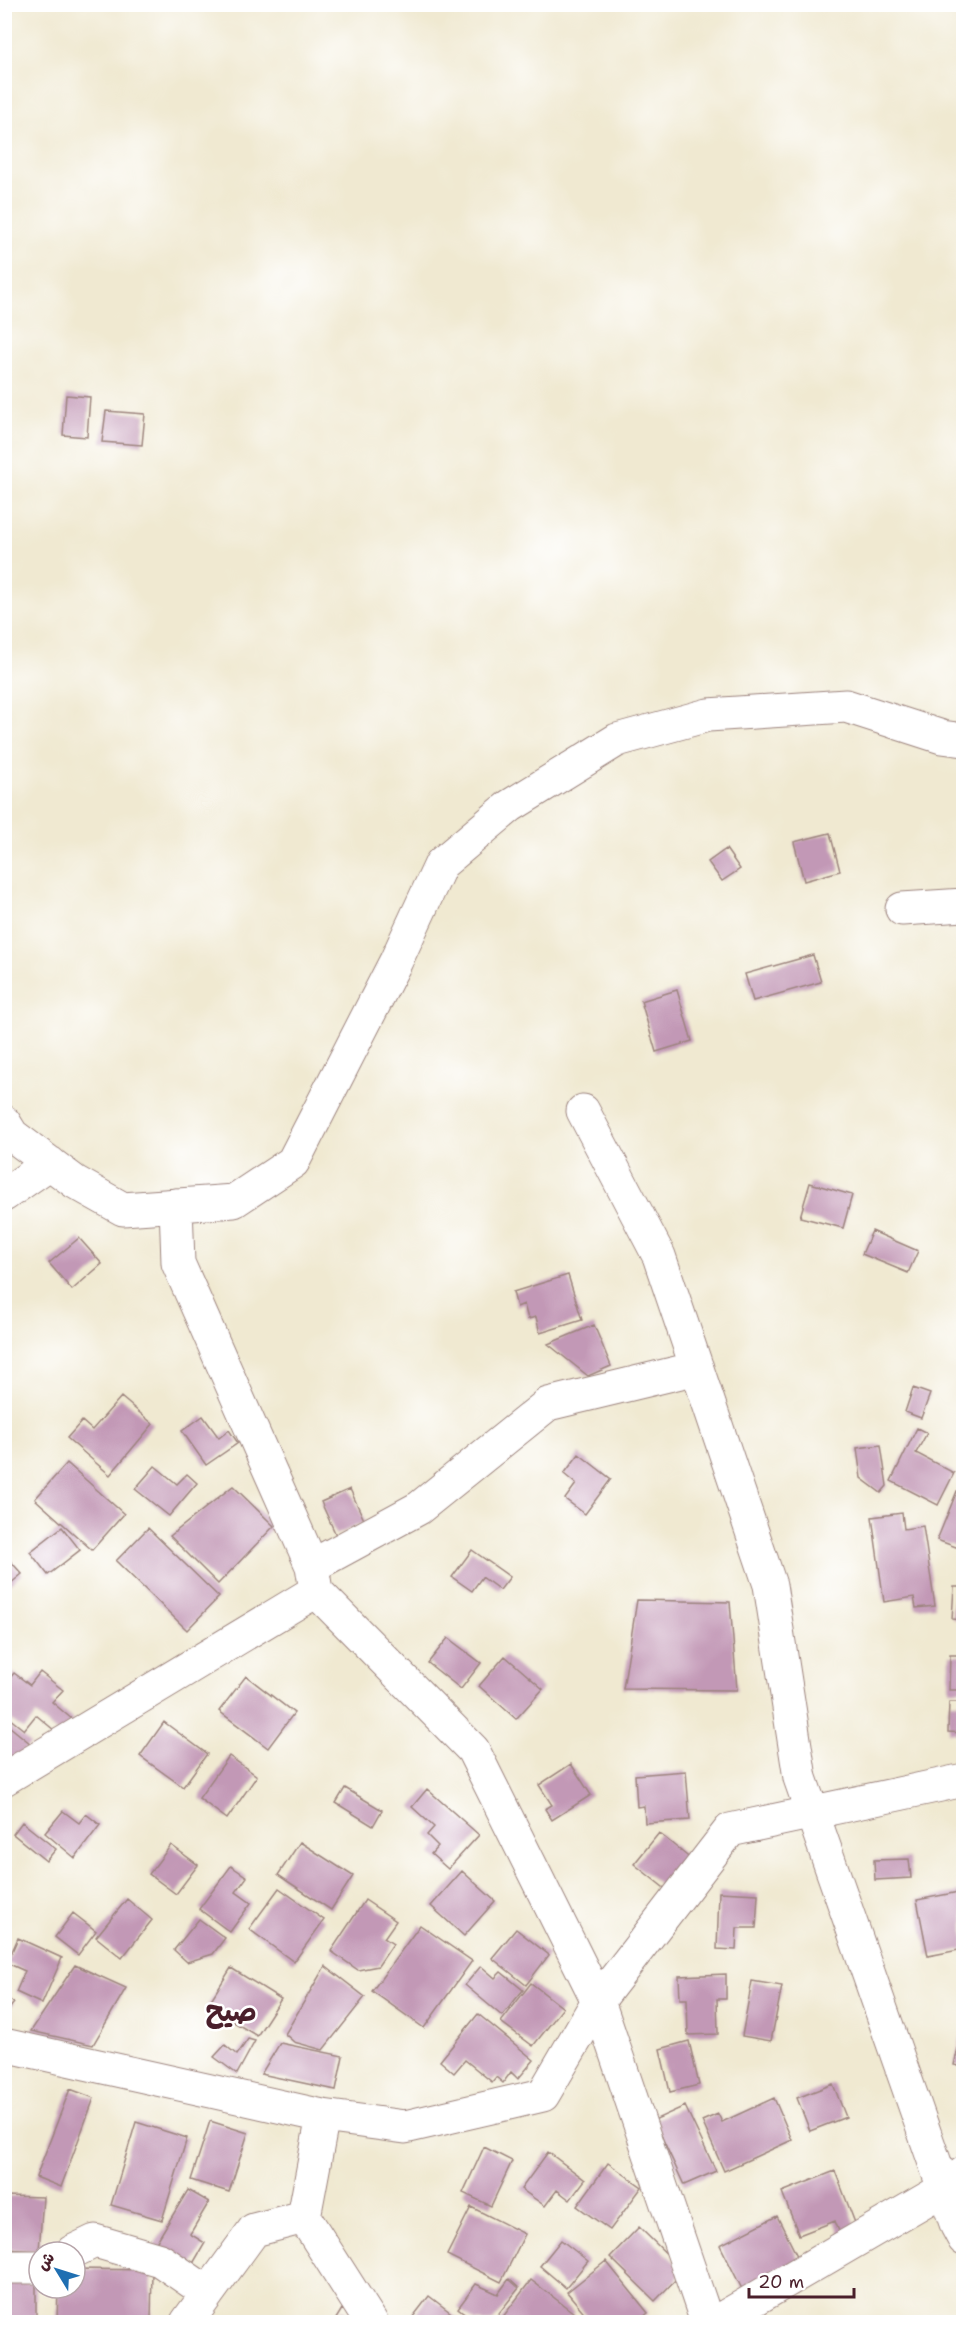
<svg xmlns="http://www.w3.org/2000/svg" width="968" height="2327" viewBox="0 0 968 2327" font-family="'Shantell Sans','Playpen Sans Arabic',sans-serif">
  <rect width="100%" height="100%" fill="#fff"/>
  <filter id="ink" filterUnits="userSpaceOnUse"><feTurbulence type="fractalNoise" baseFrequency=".0167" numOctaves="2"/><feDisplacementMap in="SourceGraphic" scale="12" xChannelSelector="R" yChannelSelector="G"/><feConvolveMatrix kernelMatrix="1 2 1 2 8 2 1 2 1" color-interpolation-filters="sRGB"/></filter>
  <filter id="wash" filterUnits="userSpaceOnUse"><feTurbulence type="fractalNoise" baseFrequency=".008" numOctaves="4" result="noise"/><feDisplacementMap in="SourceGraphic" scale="24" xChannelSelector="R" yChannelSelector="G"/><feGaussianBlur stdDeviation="1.35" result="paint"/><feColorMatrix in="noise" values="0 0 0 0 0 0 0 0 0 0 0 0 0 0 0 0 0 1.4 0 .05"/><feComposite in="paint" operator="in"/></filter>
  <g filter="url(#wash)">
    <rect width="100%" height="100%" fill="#f0e9d1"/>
    <g id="blocks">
      <path fill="#c298b6" d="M66,395L90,397L87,437L63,435Z
        M106,411L145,414L142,445L102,442Z
        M830,833L840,871L804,881L794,842Z
        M726,849L740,869L722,881L708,862Z
        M813,955L821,982L753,1001L745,974Z
        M677,990L692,1041L656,1052L641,1001Z
        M810,1183L852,1195L843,1228L800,1217Z
        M872,1231L918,1251L908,1273L862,1254Z
        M79,1238L102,1264L72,1290L49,1263Z
        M568,1275L582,1320L540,1333L536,1317L528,1319L524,1304L517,1307L513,1292Z
        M594,1325L611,1366L588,1376L548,1344Z
        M913,1388L930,1394L921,1418L905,1412Z
        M121,1397L153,1424L110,1475L67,1438L82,1421L92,1430Z
        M203,1416L219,1438L229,1430L238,1443L206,1465L182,1431Z
        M917,1428L927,1433L916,1453L954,1473L938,1505L891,1481Z
        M881,1445L887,1486L881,1493L861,1478L857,1448Z
        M579,1454L611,1479L585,1514L565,1499L576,1484L564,1474Z
        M67,1463L124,1514L92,1550L35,1499Z
        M155,1466L177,1484L187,1474L197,1483L169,1516L135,1489Z
        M233,1486L274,1526L218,1584L170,1536Z
        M350,1489L365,1522L336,1535L321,1502Z
        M957,1491L964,1494V1550L937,1540Z
        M902,1513L904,1529L923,1526L935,1606L916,1608L914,1597L884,1602L872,1517Z
        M62,1527L80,1550L48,1575L30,1552Z
        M148,1528L219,1597L187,1630L116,1561Z
        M472,1550L510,1577L500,1590L482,1577L472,1591L452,1577Z
        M4,1554L22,1574L4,1589Z
        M954,1587H964V1620L952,1619Z
        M637,1600L730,1602L737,1690L623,1689Z
        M448,1638L481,1663L461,1689L428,1663Z
        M950,1655H964V1690H949Z
        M505,1656L543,1689L516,1719L479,1686Z
        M40,1672L63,1690L52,1702L73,1720L61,1736L36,1715L24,1730L4,1714V1685L14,1673L30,1685Z
        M246,1676L294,1713L268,1748L219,1711Z
        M949,1702H964V1733L948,1732Z
        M4,1722L31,1744L4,1769Z
        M164,1722L207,1754L183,1787L140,1756Z
        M229,1756L257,1776L227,1819L199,1798Z
        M571,1764L591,1795L552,1820L545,1809L552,1805L539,1785Z
        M686,1771L690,1820L645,1823L644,1806L637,1807L635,1775Z
        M345,1788L382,1810L373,1826L336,1803Z
        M427,1789L479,1835L448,1869L431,1854L438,1846L427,1835L434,1827L412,1807Z
        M63,1811L79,1823L86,1814L100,1825L75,1858L45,1833Z
        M22,1822L56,1849L46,1861L13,1834Z
        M659,1833L692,1860L668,1891L634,1864Z
        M300,1842L353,1876L331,1910L278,1875Z
        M171,1845L198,1865L176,1894L149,1874Z
        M909,1859L911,1878L875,1880L874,1860Z
        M231,1866L247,1877L236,1892L251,1903L230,1932L199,1909Z
        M462,1871L495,1901L464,1936L431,1906Z
        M279,1888L324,1920L294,1962L249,1929Z
        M964,1891V1949L928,1956L917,1900Z
        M719,1892L758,1894L756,1928H737L736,1950L717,1949Z
        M127,1899L152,1920L122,1958L96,1937Z
        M365,1900L396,1921L384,1938L393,1944L378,1966L358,1970L331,1951Z
        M73,1913L96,1931L78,1955L55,1937Z
        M199,1919L225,1938L213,1954L187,1962L174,1950Z
        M420,1925L472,1961L424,2028L372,1991Z
        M516,1929L549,1955L526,1985L492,1958Z
        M18,1938L62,1958L42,2004L16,1992L25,1971L7,1963Z
        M75,1965L126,1988L93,2045L31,2031Z
        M325,1966L365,1997L323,2050L294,2042L285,2034Z
        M481,1966L495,1978L501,1972L523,1990L502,2016L465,1985Z
        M231,1968L281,1999L257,2036L207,2006Z
        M726,1974V1999H717L718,2034L688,2035L687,1999H680L679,1976Z
        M752,1981L782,1986L771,2041L742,2036Z
        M531,1983L563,2008L533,2046L501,2022Z
        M4,1996L14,2003L4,2015Z
        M478,2014L534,2060L518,2079L511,2072L503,2083L496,2077L492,2082L465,2060L454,2073L440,2061Z
        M963,2029H964V2067L954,2065Z
        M248,2039L255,2041L237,2074L214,2057L225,2045L237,2055Z
        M689,2041L699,2085L670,2092L660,2049Z
        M280,2043L343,2056L336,2090L261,2074Z
        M833,2084L846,2117L810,2131L797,2098Z
        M70,2089L94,2098L61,2187L36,2177Z
        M774,2098L792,2140L724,2171L702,2121L718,2114L722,2122Z
        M685,2106L716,2171L684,2185L654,2120Z
        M210,2121L248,2133L229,2192L191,2180Z
        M136,2122L187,2138L162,2220L111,2205Z
        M484,2147L512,2161L491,2206L463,2193Z
        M548,2152L585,2180L570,2200L557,2190L545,2206L521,2189Z
        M608,2163L642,2187L610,2230L577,2206Z
        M835,2171L857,2228L840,2234L835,2221L799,2235L782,2192Z
        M188,2190L209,2202L190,2234L205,2243L191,2267L154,2246Z
        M4,2196L43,2197L39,2251L4,2249Z
        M471,2207L525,2234L501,2282L447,2255Z
        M777,2216L801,2264L744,2293L720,2245Z
        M639,2227L684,2271L655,2301L610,2257Z
        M561,2240L588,2261L566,2288L540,2266Z
        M606,2261L648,2313L637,2322H592L567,2292Z
        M75,2269L152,2270L151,2322H57L58,2288H75Z
        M509,2279L519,2288L492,2322H476L458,2308L476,2284L498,2294Z
        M531,2280L574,2313L566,2322H499Z
        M5,2283H36V2322H5Z
        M429,2296L463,2322H409Z
        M342,2309L361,2322H334Z"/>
    </g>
  </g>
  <g filter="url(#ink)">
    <use href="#blocks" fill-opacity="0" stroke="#9d847e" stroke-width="1.5"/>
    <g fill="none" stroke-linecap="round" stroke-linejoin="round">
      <g stroke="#9d847e" stroke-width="35">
        <path id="street" d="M902,909L964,905
          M583,1111L659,1256L770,1585L800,1778L957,2226L964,2239
          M4,1122L12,1135L75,1182L123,1209L234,1201L293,1162L396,961L441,864L510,806L617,740L708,715L846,706L942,737L964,740
          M4,1195L50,1163
          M312,1566L419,1508L548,1404L697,1368
          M316,1591L473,1750L598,2001L707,2322
          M4,1779L316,1591L312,1566L178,1263L176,1205
          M4,2045L323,2116L304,2217L371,2322
          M323,2116L405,2127L543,2095L598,2001L730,1830L964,1780
          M72,2252L95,2241L160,2260L208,2293
          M4,2267H39
          M187,2322L254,2230L304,2217
          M716,2322L944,2189L964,2173"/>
      </g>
      <use href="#street" stroke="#fff" stroke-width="33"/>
    </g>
  </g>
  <g text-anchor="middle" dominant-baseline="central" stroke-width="5" stroke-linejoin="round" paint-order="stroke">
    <g font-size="28" font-weight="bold" fill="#4a1f2b" stroke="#fff">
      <text x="231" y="2011">صيح</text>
    </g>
  </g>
  <rect width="968" height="2327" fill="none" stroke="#fff" stroke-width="24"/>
  <g transform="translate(57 2270) rotate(308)"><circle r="28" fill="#ffffff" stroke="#b7a5aa" stroke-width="1.5"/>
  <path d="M0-4.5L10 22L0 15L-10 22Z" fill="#1f6fb2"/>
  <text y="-9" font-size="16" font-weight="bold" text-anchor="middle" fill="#4a1f2b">ش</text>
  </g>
  <path d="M749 2288v9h105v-9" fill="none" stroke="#4a1f2b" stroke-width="3"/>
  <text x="758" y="2288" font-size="18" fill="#4a1f2b" stroke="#ffffff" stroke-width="4.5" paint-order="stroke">20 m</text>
</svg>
